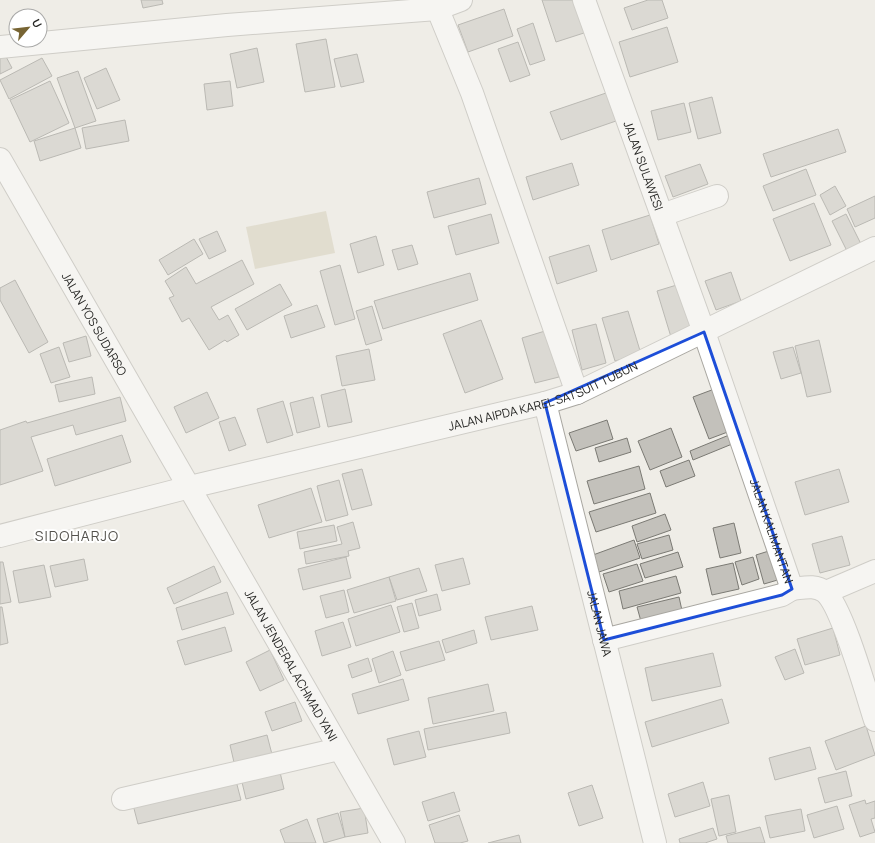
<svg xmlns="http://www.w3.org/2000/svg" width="875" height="843" viewBox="0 0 875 843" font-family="Manrope,sans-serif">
  <rect width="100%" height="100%" fill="#efede7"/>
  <path fill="#d1cab1" d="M326,211L335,253L255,269L246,227Z"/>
  <path fill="#c3c1bb" stroke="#7b7a74" d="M141,0H162L163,4L143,8Z
    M542,0H577L587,32L556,42Z
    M648,0H662L668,18L632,30L624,8Z
    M504,9L513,36L468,52L458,25Z
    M533,23L545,60L530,65L517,29Z
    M667,27L678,62L630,77L619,42Z
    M326,39L335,87L305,92L296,44Z
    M518,42L530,75L510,82L498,49Z
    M257,48L264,82L237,88L230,54Z
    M2,49L12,68L0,74V50Z
    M357,54L364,82L341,87L334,59Z
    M42,58L52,76L9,99L0,80Z
    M106,68L120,100L97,109L84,78Z
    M78,71L96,121L75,128L57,78Z
    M50,81L69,123L30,142L10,100Z
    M230,81L233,106L207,110L204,84Z
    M606,93L616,121L561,140L550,112Z
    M712,97L721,133L698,139L689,103Z
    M684,103L691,132L658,140L651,111Z
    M125,120L129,141L86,149L82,128Z
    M75,128L81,148L40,161L34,141Z
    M838,129L846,152L771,177L763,154Z
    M572,163L579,185L533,200L526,177Z
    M700,164L708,184L673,197L665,176Z
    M806,169L816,195L773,211L763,186Z
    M479,178L486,204L434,218L427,192Z
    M835,186L846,206L830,215L820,195Z
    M875,196V218L855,227L847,209Z
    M814,203L831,245L790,261L773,219Z
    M491,214L499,243L456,255L448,226Z
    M846,214L861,244L847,251L832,221Z
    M650,215L659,244L611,260L602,230Z
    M217,231L226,251L209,259L199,239Z
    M376,236L384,265L358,273L350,244Z
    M194,239L203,254L168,275L159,260Z
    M412,245L418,264L398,270L392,250Z
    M589,245L597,271L557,284L549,257Z
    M242,260L254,284L211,307L219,320L228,315L239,335L227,342L225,340L209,350L189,318L182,322L169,298L174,296L165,281L186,267L196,284Z
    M340,265L355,319L335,325L320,271Z
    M731,272L741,301L716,310L705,281Z
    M470,273L478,300L383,329L374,301Z
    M15,280L48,342L29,353L0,300V288Z
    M280,284L292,305L247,330L235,309Z
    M680,284L694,329L671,337L657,291Z
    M317,305L325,327L291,338L284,316Z
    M372,306L382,340L366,345L356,311Z
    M628,311L641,354L615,361L602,318Z
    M481,320L503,379L465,393L443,334Z
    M596,324L606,363L582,370L572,330Z
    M545,331L559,377L535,383L522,338Z
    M86,336L91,356L69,362L63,343Z
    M819,340L831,392L807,397L795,346Z
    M59,347L70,377L51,383L40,354Z
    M793,347L801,373L781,379L773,352Z
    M369,349L375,380L342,386L336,356Z
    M92,377L95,394L59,402L55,385Z
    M717,388L733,430L709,439L693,397Z
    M345,389L352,422L328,427L321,395Z
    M207,392L219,418L186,433L174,407Z
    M120,397L126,421L76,435L73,425L31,437L43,471L0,485V430L26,421L27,423Z
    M313,397L320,427L297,433L290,403Z
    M283,401L293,435L267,443L257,409Z
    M235,417L246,445L229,451L219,422Z
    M607,420L613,439L576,451L569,433Z
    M671,428L682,457L650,470L638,441Z
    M734,433L737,442L693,460L690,451Z
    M122,435L131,462L55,486L47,459Z
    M627,438L631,452L599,462L595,448Z
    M689,460L695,476L666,487L660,471Z
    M639,466L645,489L594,504L587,481Z
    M362,469L372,505L352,510L342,474Z
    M839,469L849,502L805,515L795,482Z
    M339,480L348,515L326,521L317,486Z
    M311,488L322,522L269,538L258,505Z
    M650,493L656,513L596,532L589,512Z
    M665,514L671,530L637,542L632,526Z
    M353,522L360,548L348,551L349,556L306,564L304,552L342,544L337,527Z
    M734,523L741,553L720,558L713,528Z
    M334,525L337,541L300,549L297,532Z
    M669,535L673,550L642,559L637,544Z
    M842,536L850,565L820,573L812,544Z
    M634,540L640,558L599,572L593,555Z
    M772,550L781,579L764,584L756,555Z
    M678,552L683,567L645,578L640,564Z
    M346,557L351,578L303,590L298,569Z
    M753,557L759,579L742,585L735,562Z
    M463,558L470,584L442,591L435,565Z
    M84,559L88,580L55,587L50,566Z
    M0,562H3L11,602L0,604Z
    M733,563L739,589L712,595L706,569Z
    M637,564L643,581L609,592L603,574Z
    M44,565L51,597L19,603L13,571Z
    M214,566L221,582L174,604L167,588Z
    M419,568L427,591L397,600L389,577Z
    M676,576L681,593L623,609L619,591Z
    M389,577L396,601L354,613L347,590Z
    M344,590L349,612L326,618L320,596Z
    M227,592L234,614L182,630L176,608Z
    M437,594L441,610L419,616L415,600Z
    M679,597L683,615L642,625L637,607Z
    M412,603L419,628L404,632L397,607Z
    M391,605L400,632L356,646L348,619Z
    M532,606L538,630L491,640L485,617Z
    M0,607H2L8,643L0,645Z
    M343,622L351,647L322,656L315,631Z
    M225,627L232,651L185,665L177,641Z
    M833,628L840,655L805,665L797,639Z
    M474,630L477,643L446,653L442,640Z
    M439,641L445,660L406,671L400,652Z
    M795,649L804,673L785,680L775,657Z
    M270,650L284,680L260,691L246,662Z
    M393,651L401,675L379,683L372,659Z
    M713,653L721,686L652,701L645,668Z
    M368,658L372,671L352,678L348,665Z
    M403,679L409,700L358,714L352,694Z
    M488,684L494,711L433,724L428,698Z
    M722,699L729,723L652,747L645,722Z
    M295,702L302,721L272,731L265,712Z
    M506,712L510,733L428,750L424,729Z
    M866,726L875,755L836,770L825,741Z
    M419,731L426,757L394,765L387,739Z
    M267,735L274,762L236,771L230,745Z
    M810,747L816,769L775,780L769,758Z
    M279,768L284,789L246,799L241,778Z
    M846,771L852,796L825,803L818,778Z
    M235,777L241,800L138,824L132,801Z
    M703,782L710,806L675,817L668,794Z
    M592,785L603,818L579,826L568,793Z
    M454,792L460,811L428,821L422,802Z
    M729,795L736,832L719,836L711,799Z
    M865,800L866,804L875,801V818L871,819L875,832L860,837L849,805Z
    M837,806L844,829L814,838L807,815Z
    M364,808L368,833L345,837L340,812Z
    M801,809L805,831L770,838L765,816Z
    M338,813L345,837L324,843L317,819Z
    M459,815L468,841L460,843H435L429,825Z
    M307,819L316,843H285L280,830Z
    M760,827L765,843H728L726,836Z
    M713,828L717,839L705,843H680L679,839Z
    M519,835L521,843H488Z"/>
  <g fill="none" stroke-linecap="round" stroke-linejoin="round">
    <g stroke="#a9a7a1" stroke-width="24">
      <g id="minor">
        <path d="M434,0L472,93L577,393"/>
        <path id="s1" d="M584,0L704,332L792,589C803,588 815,584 825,592C842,606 867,695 875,720"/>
        <path d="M0,47L227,25L437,9L461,0"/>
        <path d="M662,215L717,196"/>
        <path id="s2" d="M545,403L655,843"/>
        <path id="s3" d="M190,487L545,403L577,393L875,248"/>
        <path d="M826,592L875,571"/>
        <path d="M604,640L782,595L792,589"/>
        <path d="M123,799L339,749"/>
      </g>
    </g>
    <g stroke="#a9a7a1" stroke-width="24">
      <g id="major">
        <path id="s4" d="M0,159L394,843"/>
        <path d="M0,536L190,487"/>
      </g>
    </g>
    <use href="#minor" stroke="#fff" stroke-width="22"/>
    <use href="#major" stroke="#fff" stroke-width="22"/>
  </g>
  <path d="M0 0H875V843H0ZM704,332L792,589L782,595L604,640L545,403Z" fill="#efede7" fill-opacity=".55" fill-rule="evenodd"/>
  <path fill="none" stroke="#1d4ed8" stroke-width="3" stroke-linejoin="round" d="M704,332L792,589L782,595L604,640L545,403Z"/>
  <g text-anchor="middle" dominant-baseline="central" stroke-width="4" stroke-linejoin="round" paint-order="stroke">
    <g font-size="12" fill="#272725" stroke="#fff">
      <text stroke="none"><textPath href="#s1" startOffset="176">JALAN SULAWESI</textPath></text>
      <text stroke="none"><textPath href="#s4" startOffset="190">JALAN YOS SUDARSO</textPath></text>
      <text stroke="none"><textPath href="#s3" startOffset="365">JALAN AIPDA KAREL SATSUIT TUBUN</textPath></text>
      <text stroke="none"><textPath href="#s1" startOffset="563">JALAN KALIMANTAN</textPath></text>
      <text stroke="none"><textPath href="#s2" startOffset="227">JALAN JAWA</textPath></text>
      <text stroke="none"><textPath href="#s4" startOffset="584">JALAN JENDERAL ACHMAD YANI</textPath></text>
    </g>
    <g font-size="14" letter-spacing="1" fill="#54524d" stroke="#fff">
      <text x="77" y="535">SIDOHARJO</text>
    </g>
  </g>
  <g transform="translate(28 28) rotate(62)"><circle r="19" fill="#ffffff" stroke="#a9a9a8"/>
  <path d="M0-3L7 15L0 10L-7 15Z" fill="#776433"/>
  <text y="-6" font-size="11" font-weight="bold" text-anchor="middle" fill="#272725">U</text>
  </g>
</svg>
